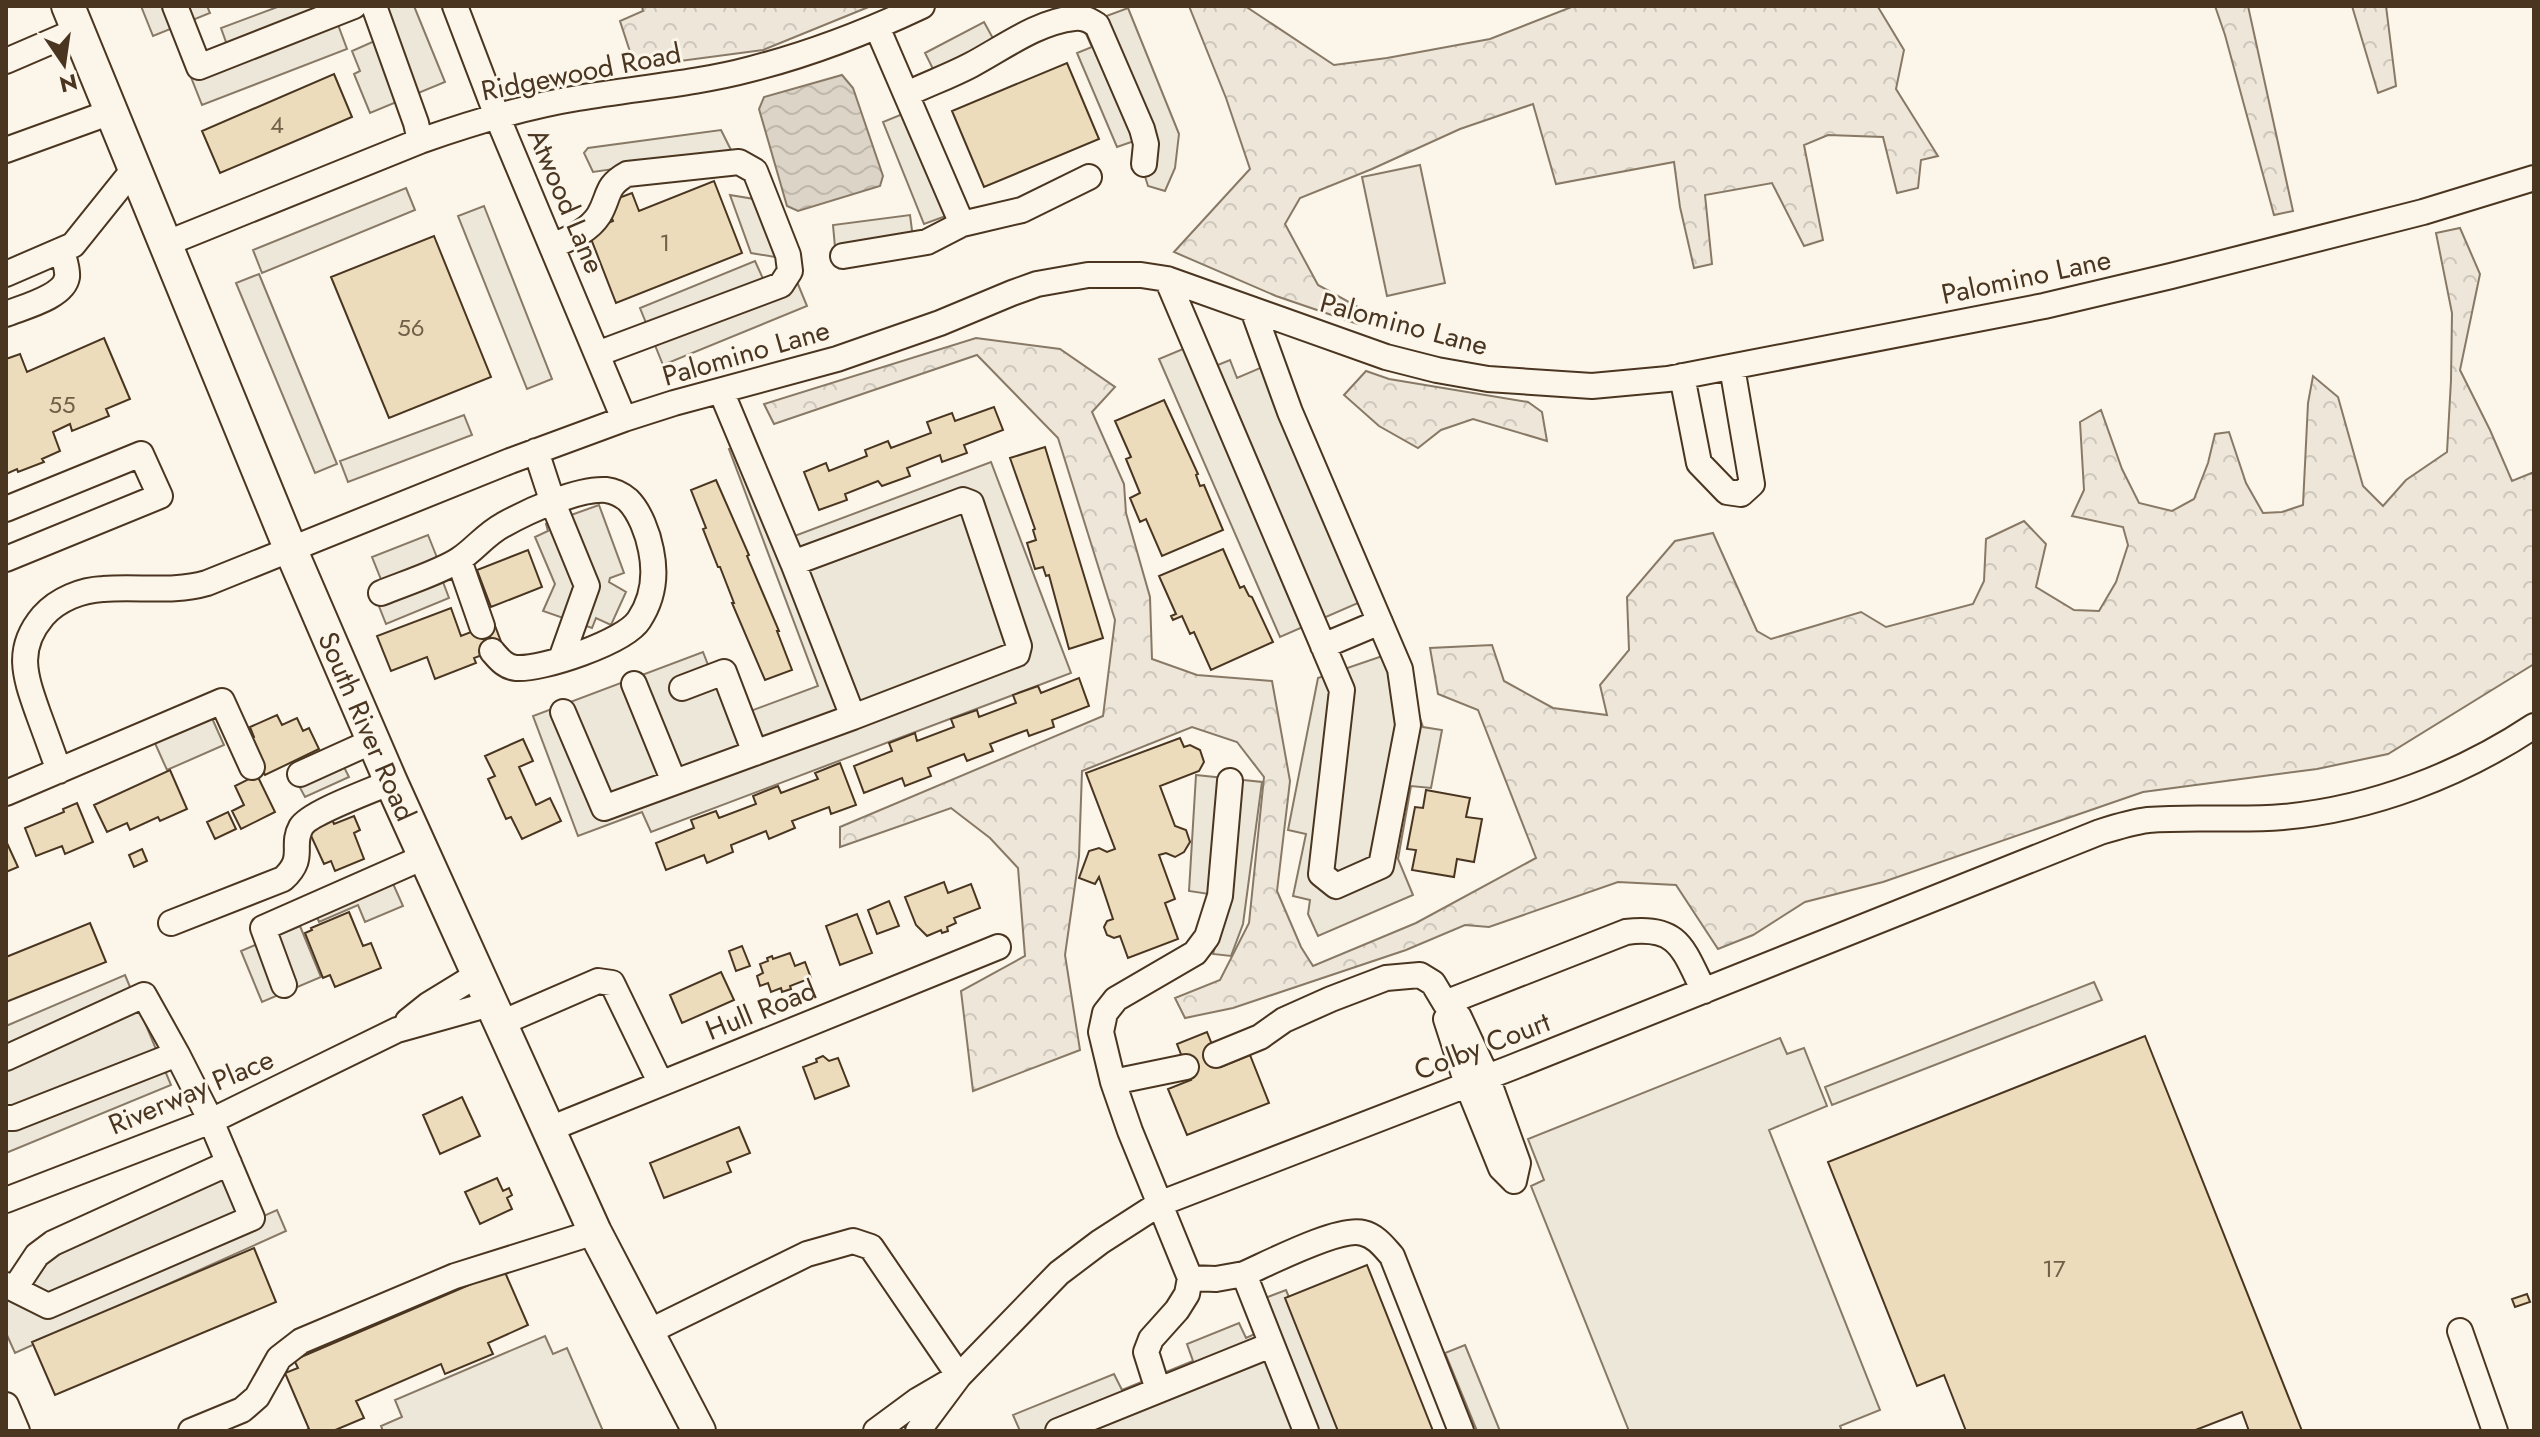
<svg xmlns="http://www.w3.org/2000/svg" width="2540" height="1437" viewBox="0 0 2540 1437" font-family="Jost,sans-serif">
  <defs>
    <pattern id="forest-crowns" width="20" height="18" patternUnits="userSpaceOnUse" patternTransform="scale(2)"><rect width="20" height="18" fill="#ede6d9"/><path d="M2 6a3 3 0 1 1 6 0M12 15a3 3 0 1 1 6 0" fill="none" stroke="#cdc6ba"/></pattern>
    <pattern id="water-waves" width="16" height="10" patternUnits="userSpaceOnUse" patternTransform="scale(2)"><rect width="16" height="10" fill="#dcd4c6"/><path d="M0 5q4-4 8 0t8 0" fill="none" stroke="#beb7aa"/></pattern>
  </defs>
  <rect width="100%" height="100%" fill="#fbf6e9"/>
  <path fill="url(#forest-crowns)" stroke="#887966" stroke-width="2" d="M642,6H871L763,50L635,67L620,21L643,11Z
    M1189,6H1245L1334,65L1387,58L1490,39L1574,6H1880L1878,7L1904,50L1896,89L1938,156L1921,160L1918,188L1897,193L1883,137L1828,135L1804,145L1823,240L1804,246L1772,183L1705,195L1712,264L1694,268L1680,207L1674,162L1556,184L1533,104L1460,129L1372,169L1300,198L1285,224L1318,285L1367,312L1358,324L1276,296L1174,252L1250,169L1226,98Z
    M2215,6H2248L2293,211L2274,215L2225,35Z
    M2352,6H2386L2396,86L2378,93Z
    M2460,228L2480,274L2460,370L2490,430L2512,481L2534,472V664L2388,754L2317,769L2143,792L1883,882L1805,902L1753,935L1718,949L1676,885L1618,882L1489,927L1465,925L1406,950L1233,1008L1185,1018L1175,998L1220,980L1249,923L1264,777L1237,742L1192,727L1082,771L1079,857L1065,955L1080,1050L973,1091L961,991L1025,956L1018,868L990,838L951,808L840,847V827L1103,716L1115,620L1058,438L977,355L774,424L764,404L976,338L1060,349L1115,387L1092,412L1124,484L1126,513L1150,597L1152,659L1197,675L1272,681L1290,781L1277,891L1301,947L1313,966L1416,923L1536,858L1478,710L1438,694L1430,648L1492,645L1504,681L1553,708L1607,715L1600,685L1629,650L1627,597L1675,541L1713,533L1757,631L1771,639L1861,612L1886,627L1973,604L1984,581L1986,539L2024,521L2046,544L2036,587L2074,610L2099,611L2116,582L2128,545L2123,527L2072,516L2084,490L2080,422L2101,410L2122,469L2139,503L2172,511L2194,499L2208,463L2215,434L2229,432L2246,483L2263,513L2282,512L2303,505L2308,403L2313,376L2338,397L2363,486L2383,506L2406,480L2447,452L2451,380L2452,313L2436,233Z
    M1366,371L1389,379L1528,402L1542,412L1547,441L1473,419L1441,430L1418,448L1379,426L1344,395Z"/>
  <path fill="#ede6d9" stroke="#887966" stroke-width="2" d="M1420,165L1445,283L1387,296L1362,177Z"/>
  <path fill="#ede7d9" stroke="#887966" stroke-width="2" d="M141,6H207L210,13L153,36Z
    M280,6H331L347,49L202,105L185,62L227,45L221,28Z
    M363,6H414L445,82L370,113L354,74L360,71L352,51L377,40Z
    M1128,8L1179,134L1175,168L1165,191L1148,186L1134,141L1117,147L1077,53L1092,47L1082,25Z
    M984,22L995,42L935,73L925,53Z
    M905,113L946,216L924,224L883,122Z
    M721,130L732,152L593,172L584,153L588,148Z
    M406,188L415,210L262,273L253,250Z
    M730,195L754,199L775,257L751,253Z
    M484,206L552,379L527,389L458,216Z
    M910,215L913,238L835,247L833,225Z
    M755,261L765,283L793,272L807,306L663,365L640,308Z
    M259,274L337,464L315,473L236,283Z
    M1202,341L1213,367L1230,360L1237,378L1279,360L1381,593L1280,637L1159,359Z
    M464,415L472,435L348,482L340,461Z
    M747,443L784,540L991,462L1071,673L651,832L642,812L578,836L533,716L703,652L729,719L818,686L729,449Z
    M599,505L624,573L610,578L609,582L626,592L611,625L596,618L592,628L543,611L555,584L535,537L548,531L546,524Z
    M428,535L446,580L443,582L449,598L386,624L371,586L382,582L372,557Z
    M1397,651L1423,727L1442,730L1431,788L1411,786L1398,859L1413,895L1318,936L1308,914L1310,900L1293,896L1306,834L1288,830L1318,678Z
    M211,716L224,745L167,770L154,741Z
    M342,763L349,777L305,797L298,784Z
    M1196,775L1262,782L1243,924L1231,956L1213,954L1229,897L1189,891Z
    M390,877L403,906L365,922L358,905L319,922L314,910Z
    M300,926L321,977L262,1002L241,951Z
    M125,975L171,1085L6,1153V1026Z
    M2094,982L2102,1000L1832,1105L1825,1087Z
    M1780,1038L1787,1054L1804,1048L1827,1106L1769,1130L1880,1410L1840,1426L1842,1431H1629L1531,1186L1544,1180L1528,1139Z
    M229,1158L257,1219L277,1210L286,1231L15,1353L6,1333V1287L31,1248Z
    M1286,1290L1344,1431H1020L1013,1415L1114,1374L1122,1390L1193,1361L1187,1344L1239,1323L1246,1338L1255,1334L1244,1306Z
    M545,1336L553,1354L567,1348L603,1431H383L381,1426L402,1417L395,1400Z
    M1465,1345L1500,1431H1477L1445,1353Z"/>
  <path fill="url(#water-waves)" stroke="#887966" stroke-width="2" d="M842,75L853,88L883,176L880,186L798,211L787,206L759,109L764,97Z"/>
  <path fill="#ecdcbc" stroke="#4a3520" stroke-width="2" d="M1067,63L1099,139L984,187L952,111Z
    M334,74L352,117L220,173L202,131Z
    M714,181L742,253L616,303L588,231L613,221L605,203L632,193L639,211Z
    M434,236L491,377L389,418L331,277Z
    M104,338L130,399L106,409L109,416L72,431L70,424L53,432L60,451L42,459L44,462L18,472L17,469L6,474V359L20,354L27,372Z
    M1164,400L1198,474L1196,475L1200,486L1204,485L1223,530L1162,556L1146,519L1140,522L1130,498L1140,493L1126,459L1131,457L1115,421Z
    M994,407L1003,430L964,445L967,453L942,462L940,455L907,468L910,476L882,486L878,481L845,494L847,500L819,510L804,472L826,463L829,471L867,456L865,450L888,441L891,448L931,433L927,422L952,413L955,421Z
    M1045,447L1103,638L1069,649L1049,575L1046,576L1043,567L1035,569L1027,543L1036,540L1033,530L1035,529L1010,458Z
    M716,480L749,555L747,556L779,631H777L792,670L765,680L732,603H734L720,567H718L703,529L706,528L691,490Z
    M1223,549L1240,588L1244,586L1249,596L1252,597L1273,642L1211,670L1194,632L1190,634L1182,616L1173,620L1171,616L1176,614L1159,576Z
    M528,550L542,587L491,607L477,570Z
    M451,608L461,636L494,623L503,647L474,658L476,663L435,679L427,657L391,671L377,636Z
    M1079,678L1089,706L1052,720L1054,727L1029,736L1027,730L990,744L993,751L967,761L964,754L928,768L931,776L905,786L902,778L864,793L854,766L892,751L889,743L915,733L917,741L954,727L951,719L977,710L979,717L1016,703L1013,695L1038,686L1041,693Z
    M277,715L282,725L297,718L303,731L309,728L319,749L265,775L248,740L254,737L250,727Z
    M1180,738L1184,747L1190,745L1200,750L1204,762L1199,771L1160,786L1175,826L1186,830L1190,842L1184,852L1175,857L1166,853L1159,855L1175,899L1165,903L1178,939L1128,958L1120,936L1114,938L1107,935L1104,927L1107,921L1113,919L1099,877L1095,884L1079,878L1089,851L1099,848L1107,852L1115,849L1086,773Z
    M523,739L533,761L519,767L536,805L550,798L561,821L522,839L511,817L506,819L488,779L495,776L485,756Z
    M840,763L856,805L831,814L829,807L792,821L795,828L769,839L766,831L731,845L733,852L707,863L704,855L666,870L656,843L694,828L691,820L716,811L719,818L756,804L753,796L778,786L781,793L818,779L815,773Z
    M170,770L187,809L160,821L158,817L130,830L127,823L107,832L94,805Z
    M257,775L275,812L241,829L232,811L244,805L235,786Z
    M1426,790L1470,798L1466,817L1482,819L1474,862L1457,859L1454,877L1412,870L1416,850L1407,849L1415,807L1423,808Z
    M77,803L93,842L65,854L62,846L36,856L25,828L64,812L63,809Z
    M228,812L236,829L215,839L207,822Z
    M354,816L360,830L354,833L364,859L335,871L331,861L324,864L307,827L331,817L334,824Z
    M6,841L18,867L6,872Z
    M142,849L147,861L134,867L129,855Z
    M944,882L948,893L971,884L980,908L954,918L956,923L947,927L948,931L942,933L941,930L927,936L916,925L905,897Z
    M889,901L899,926L877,934L868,910Z
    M349,912L363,946L371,943L381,968L335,987L330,975L323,978L305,933L312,930L311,928Z
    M857,914L872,953L840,965L826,926Z
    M90,923L106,962L6,1002V957Z
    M742,946L750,966L736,971L729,951Z
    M790,953L795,966L805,962L811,978L790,986L791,989L782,992L781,988L771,992L768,983L760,986L757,976L763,973L760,964L768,961L767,958L772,956L773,959Z
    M721,972L734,1000L682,1023L670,995Z
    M1207,1032L1221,1067L1250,1055L1269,1103L1187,1135L1168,1089L1191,1080L1177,1044Z
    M2145,1036L2302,1431H2249L2242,1412L2193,1431H1966L1944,1375L1917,1386L1828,1162Z
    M823,1056L829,1061L838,1058L849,1086L815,1099L803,1067L817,1062L816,1059Z
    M462,1097L480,1136L440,1154L423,1115Z
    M739,1127L750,1153L727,1162L731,1172L664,1198L650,1163Z
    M497,1178L503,1191L509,1188L512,1195L507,1198L512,1209L480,1224L465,1192Z
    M254,1248L276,1302L55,1395L32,1342Z
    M1367,1265L1433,1431H1338L1285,1298Z
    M504,1270L528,1325L488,1343L493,1354L445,1374L441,1364L356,1401L364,1418L333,1431H304L309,1429L285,1373L298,1368L294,1360Z
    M2527,1294L2530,1302L2515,1307L2512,1299Z"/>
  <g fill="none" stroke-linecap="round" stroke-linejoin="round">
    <g stroke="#4a3520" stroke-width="28">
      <path id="minor" d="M175,6L199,67L354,6
        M374,6L416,123L420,141
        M455,6L497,116L624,419
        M877,27L962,224L1022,210L1089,177
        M6,61L78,30
        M907,94C928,84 950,76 971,65C1003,48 1037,22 1074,18C1084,17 1089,20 1097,25L1142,129L1146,144L1144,164
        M6,150L111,112
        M165,244L420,141C471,123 523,107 578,98C635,88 695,84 751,69C810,54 867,32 922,6
        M552,246C570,238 588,232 599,215C610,196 605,186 627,174L739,162L755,171L788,255L790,271L781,285L597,354
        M843,256L927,242L962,224
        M6,274L73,245L134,169
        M1167,279L1342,690L1321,874L1336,886L1381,866L1408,725L1400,669L1290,412L1253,310
        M6,314C23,307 64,297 67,277C68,269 64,259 62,251
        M1682,376L1699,463L1727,492L1741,494L1752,484L1732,367
        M721,391L793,563L853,717L1017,654L1019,646L971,503L963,500L955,503L793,563
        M536,451L553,503L587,586L561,659
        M6,509L141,454L160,496L6,559
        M459,560L482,626
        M381,593C403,584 443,571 460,559C475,549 486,534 503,525C528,511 578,488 606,490C615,491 622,495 628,500C640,512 648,534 651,550C656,574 653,599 639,620C625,642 542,670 516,668C505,667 499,659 492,651
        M1323,646L1380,622
        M634,684L674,782
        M682,688L724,672L755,753
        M563,712L604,808L853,717
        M59,771C52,751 45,732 38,713C25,676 15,649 43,616C58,599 82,590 103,589C138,586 173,593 207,583L510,461L624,419L674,403L837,359L940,323L1012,293L1037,284L1088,275H1141L1167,279L1386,357L1437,370L1488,379L1592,386L1668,379L2044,306L2171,276L2423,212L2534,178
        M300,774L373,741
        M6,793L222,701L252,767
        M171,923L283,879C307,857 290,847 301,827C309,813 373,790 391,782
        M284,985L263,928L424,857
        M1445,1003L1626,932C1679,925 1683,949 1704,991
        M1446,1019L1467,1084L1501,1168L1514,1181
        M408,1021L428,1005L477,975
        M499,1024L598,981L612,983L660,1082
        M1216,1055L1260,1037L1284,1020L1331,999L1386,978L1420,975L1433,983L1445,1003L1459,1017L1487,1077L1518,1163L1514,1181
        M6,1058L144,995L177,1054L211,1121L252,1218L48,1306L6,1285
        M1113,1082L1186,1067
        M6,1118H14L177,1054
        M547,1130L998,947
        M6,1200L211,1121L397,1030L490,1004
        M1190,1278L1216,1279L1244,1274
        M15,1288L37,1255L53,1243L229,1163
        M2460,1331L2495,1431
        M648,1332L807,1254L853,1241L871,1247L959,1376
        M1158,1390L1146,1352L1151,1339L1177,1310L1187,1294L1190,1278L1130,1131L1113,1082L1101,1032L1105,1013L1116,999L1195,953L1207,937L1220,896L1230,781
        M6,1405L17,1431
        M191,1431L242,1410L257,1397L279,1358L301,1341L455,1276L595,1232
        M876,1431L918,1400L954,1379
        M918,1431L959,1376L1059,1273L1100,1242L1159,1204L1513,1067L2100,832C2116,827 2132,822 2148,820C2193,816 2238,821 2283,817C2372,809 2460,775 2534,726
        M1058,1431L1271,1345
        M1306,1431L1244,1274C1269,1263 1340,1226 1363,1233C1376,1236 1384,1247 1392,1256L1461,1431"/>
    </g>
    <g stroke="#4a3520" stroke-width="36">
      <g id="major">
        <path id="s1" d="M68,6L290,548L391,782L595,1232L699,1431"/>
      </g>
    </g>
    <use href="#minor" stroke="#fbf6e9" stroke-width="24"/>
    <use href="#major" stroke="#fbf6e9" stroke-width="32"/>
  </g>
  <g text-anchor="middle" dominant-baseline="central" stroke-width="6" stroke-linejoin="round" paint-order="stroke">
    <g font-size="24" fill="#725f47">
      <text x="277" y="124">4</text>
      <text x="665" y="242">1</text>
      <text x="411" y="327">56</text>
      <text x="62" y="404">55</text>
      <text x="2054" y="1268">17</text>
    </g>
    <g font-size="28" fill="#4a3520" stroke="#fbf6e9">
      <text transform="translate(581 72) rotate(-11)">Ridgewood Road</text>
      <text transform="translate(566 201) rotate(67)">Atwood Lane</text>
      <text transform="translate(2026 277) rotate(-12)">Palomino Lane</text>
      <text transform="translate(1404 324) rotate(15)">Palomino Lane</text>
      <text transform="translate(746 353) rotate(-16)">Palomino Lane</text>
      <text stroke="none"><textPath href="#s1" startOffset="780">South River Road</textPath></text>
      <text transform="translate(761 1010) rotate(-22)">Hull Road</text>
      <text transform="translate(1482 1046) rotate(-21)">Colby Court</text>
      <text transform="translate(191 1092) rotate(-23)">Riverway Place</text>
    </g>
  </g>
  <rect width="2540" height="1437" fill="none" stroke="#4a3520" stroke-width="16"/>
  <g transform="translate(64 64) rotate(167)" stroke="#fbf6e9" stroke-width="6" paint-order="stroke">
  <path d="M0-6L14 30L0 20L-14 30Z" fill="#4a3520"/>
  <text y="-12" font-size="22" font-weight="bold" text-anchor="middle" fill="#4a3520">N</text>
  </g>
</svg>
